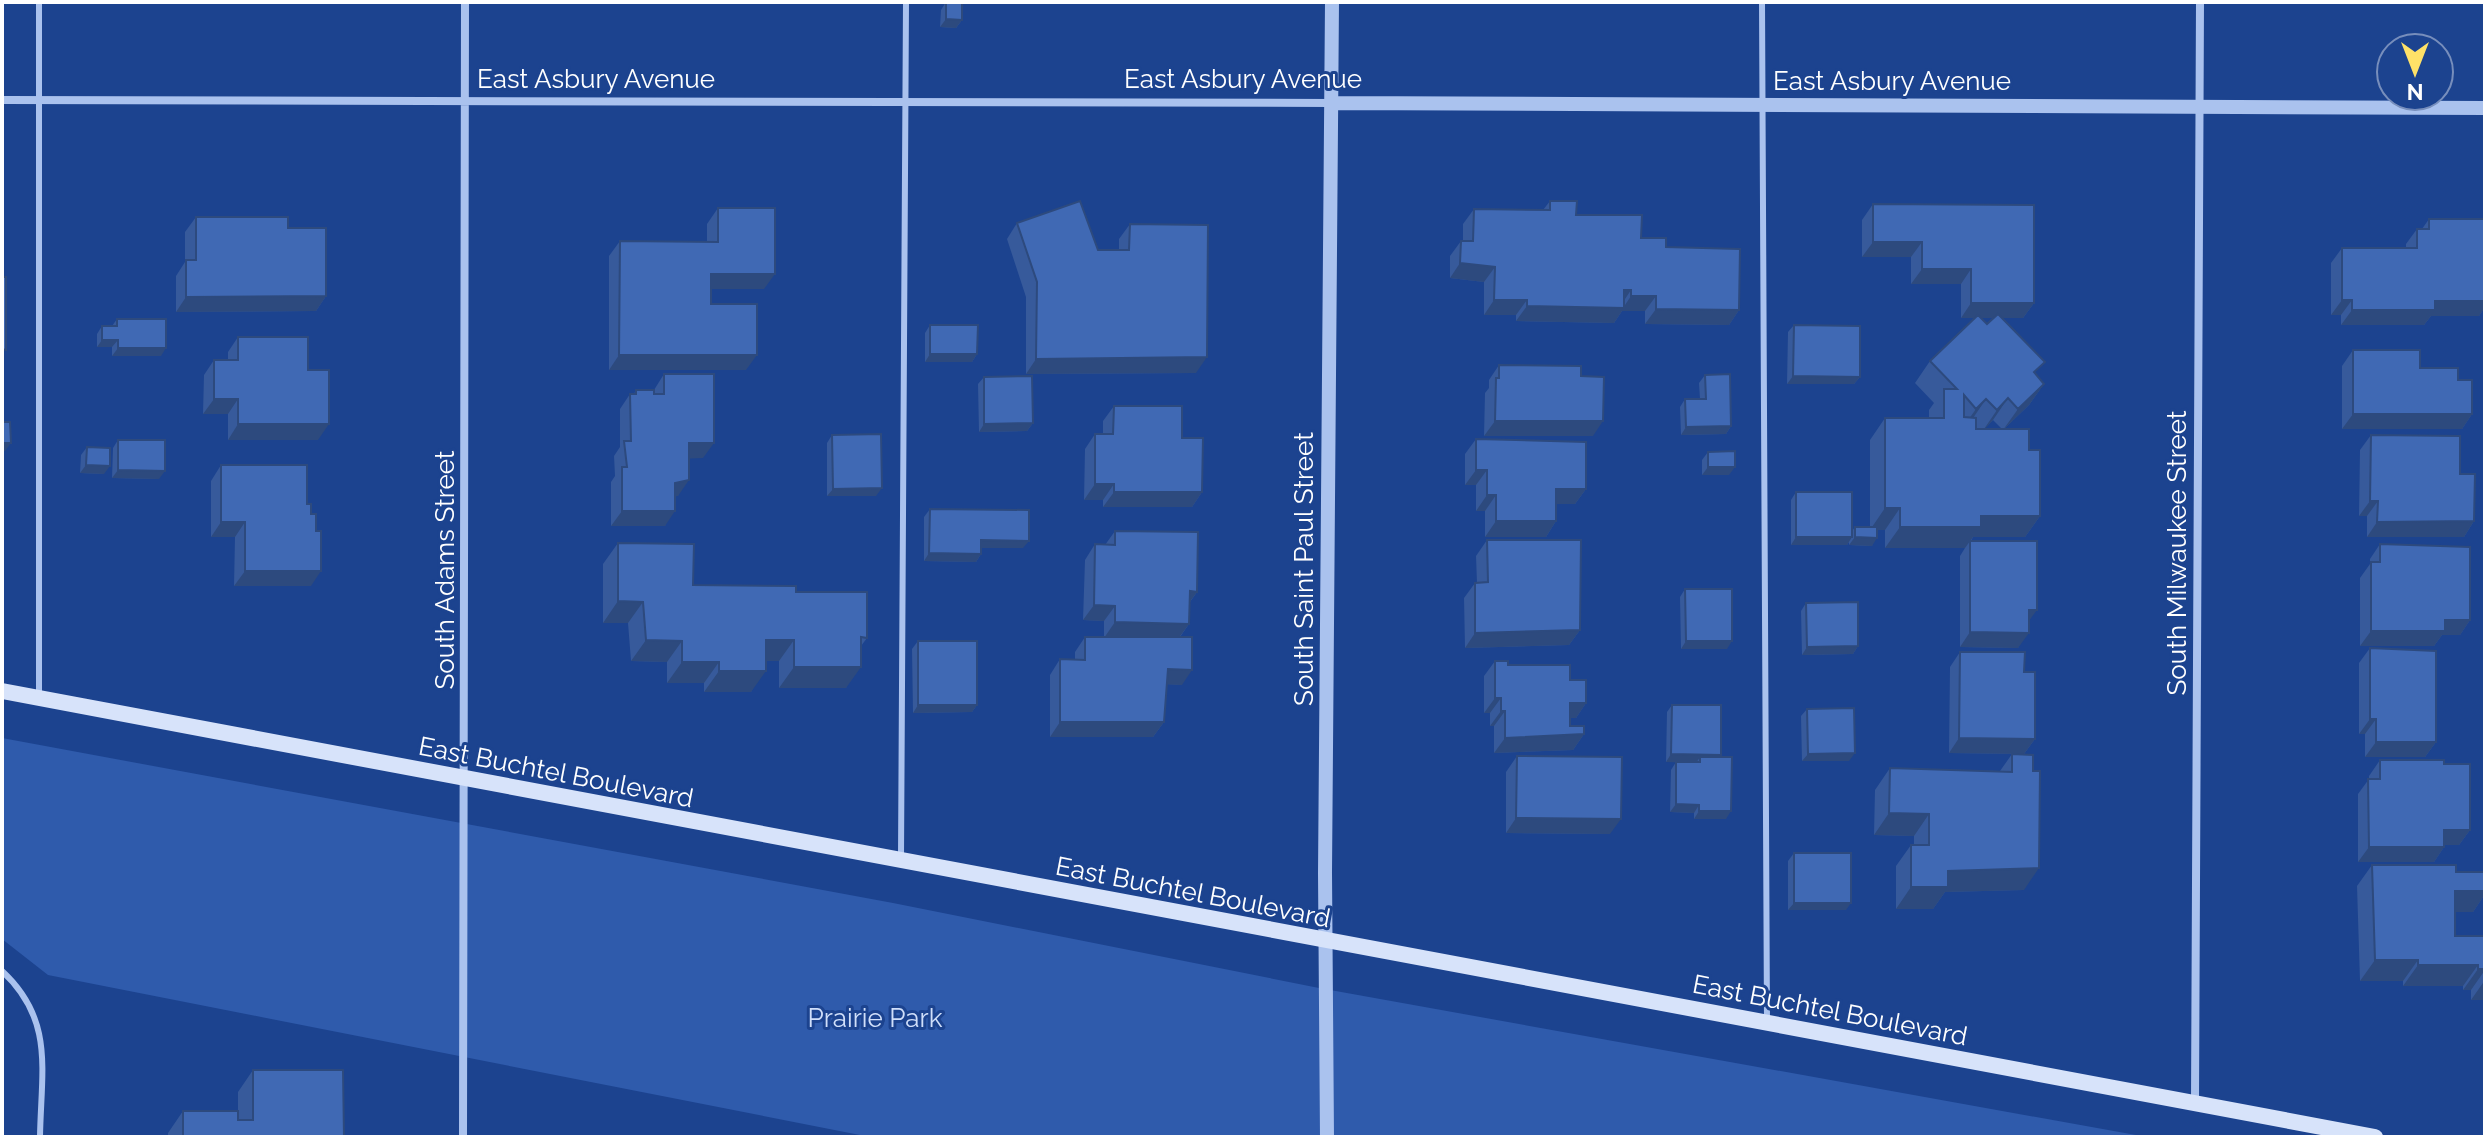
<svg xmlns="http://www.w3.org/2000/svg" width="2487" height="1139" viewBox="0 0 2487 1139" font-family="Raleway,sans-serif">
  <rect width="100%" height="100%" fill="#1c438f"/>
  <path fill="#2f5bac" d="M2,738L893,903L1319,988L2147,1137H870L48,975L2,939Z"/>
  <g fill="none" stroke-linecap="round" stroke-linejoin="round">
    <path stroke="#aac2ee" stroke-width="6" d="M39,2V695
      M1762,2L1767,1022
      M901,857L906,2
      M2,971C55,1020 41,1071 40,1137"/>
    <path stroke="#aac2ee" stroke-width="8" d="M2,100L1332,103
      M2195,1103L2200,2
      M463,1137L465,2"/>
    <path stroke="#aac2ee" stroke-width="14" d="M1332,103L2485,108
      M1327,1137L1325,873L1332,2"/>
    <path stroke="#d7e3fa" stroke-width="16" d="M2,691L2375,1137"/>
  </g>
  <path fill="#375a9b" fill-rule="evenodd" d="M946,2L962,20L956,28L940,27L941,10Z
    M1550,201L1576,215L1666,247L1739,310L1729,325L1645,324V311H1622L1614,323L1516,321V315H1484V282L1450,278V256L1461,241H1463V224L1474,209L1543,210Z
    M1873,204L2034,303L2023,318H2002L2036,375L2044,384L2029,405L2004,429L2029,450L2040,516L2025,537H1973L1971,541L2029,621L2018,648L1960,647V556L1965,548H1885V530H1877L1872,546L1849,545V542L1847,545H1791V500L1796,492L1852,531L1855,527H1870V440L1885,418H1929V410L1934,403L1915,383L1930,361L1974,318H1961V284H1911V257H1862V220ZM1981,318H1993L1987,324ZM1993,420L2002,429H1984Z
    M718,208L764,289H711V304L746,370H609V256L620,241H707V224Z
    M196,217L288,228L326,296L316,311L176,312V276L185,262V232Z
    M2429,219H2485V307L2479,316H2431L2424,325H2341V315H2331V263L2342,248H2406V244L2417,229H2422Z
    M1017,223L1098,250H1119V239L1130,224L1196,373L1026,374V297L1007,239Z
    M117,319L161,356H112V347H97V334L102,326H112Z
    M930,325L977,354L972,362H925V333Z
    M1794,325L1860,377L1854,384H1787L1788,332Z
    M238,337L308,370L318,440H228V414H203L204,375L214,360H228V352Z
    M2353,350L2420,368L2458,380L2472,414L2462,429H2342V366Z
    M1499,365L1581,376L1593,436H1484L1485,393L1489,388V380Z
    M664,374L703,458H689L678,496H675L665,526H611V482L615,476L614,456L620,447V409L630,394H634L636,390H654Z
    M1705,375L1731,426L1726,434L1681,435L1680,407L1685,399H1700L1699,383Z
    M984,377L1033,423L1027,431L979,432L978,384Z
    M1114,406L1182,438L1202,492L1192,507H1103V500H1084L1085,449L1095,434H1103V421Z
    M832,435L876,496H827V443Z
    M2371,435L2460,474L2474,521L2464,537H2367V516H2359L2360,450Z
    M1476,439L1586,489L1575,504H1556V521L1546,537H1485V511H1476V485H1465V454Z
    M118,440L159,479L112,478L113,448Z
    M87,447L104,474L80,473L81,455Z
    M1708,452L1729,475H1702V460Z
    M221,465L307,504L311,586H234L235,537H211V481Z
    M930,509L1023,548H981V554L976,562L924,561V517Z
    M1115,531L1197,592L1190,602L1189,624L1180,637L1182,685L1167,684L1164,722L1153,737H1050V675L1060,659L1075,660V652L1085,637H1104V621L1083,620L1085,560L1095,544L1105,545Z
    M1487,540L1580,630L1569,645L1465,648L1464,598L1475,583H1477L1476,556Z
    M618,543L693,585L796,592L867,638L861,646L846,688H779V661H766L751,692H704V683H667V662L631,661L628,623H603V564Z
    M2380,544L2470,620L2460,635H2442L2434,646H2360V578L2370,564V559Z
    M1685,589L1727,649H1681L1680,597Z
    M1806,603L1858,646L1853,654L1802,655L1801,611Z
    M918,641L977,705L972,712L913,713L912,649Z
    M2370,648L2436,742L2425,757H2365V734H2359V663Z
    M1960,652L2024,672L2035,739L2024,754L1949,753L1950,667Z
    M1495,661L1570,680L1586,703L1576,718H1570V726L1584,734L1573,750L1494,753V726H1490V713H1484V676Z
    M1672,705L1721,755L1720,757L1726,819H1694V813L1670,812L1671,770L1676,762H1666L1667,712Z
    M1807,709L1849,761H1802L1801,716Z
    M2012,754L2024,890L1945,892L1933,909H1896V866L1911,845H1914V836L1874,835L1875,790L1890,768L2000,771Z
    M1517,756L1610,834L1506,833V772Z
    M2380,760L2444,764L2470,830L2459,845H2444V847L2434,862H2358V794L2369,779V776Z
    M1794,853L1846,910H1788V861Z
    M2372,865L2456,872H2485V894L2473,912H2455V936H2485V1000H2471V990H2463V986H2403V981H2360L2357,886Z
    M253,1070L344,1137H168V1133L183,1111H238V1092Z"/>
  <path fill="#2d4a7e" d="M946,19L962,20L956,28L940,27Z
    M1873,242H1922L1911,257H1862Z
    M1460,263L1495,267L1484,282L1450,278Z
    M1922,269H1971L1961,284H1911Z
    M711,274H775L764,289H701Z
    M1624,290H1631L1621,305Z
    M326,296L316,311L176,312L186,297Z
    M1631,296H1656L1645,311H1622L1614,323L1516,321L1527,306L1623,308Z
    M1494,300H1527L1516,315H1484Z
    M2342,300H2352L2341,315H2331Z
    M2435,301H2485V307L2479,316H2431L2424,325H2341L2352,310Z
    M1971,303H2034L2023,318H1961Z
    M1656,309L1739,310L1729,325L1645,324Z
    M102,340H118L112,347H97Z
    M118,348H166L161,356H112Z
    M930,354H977L972,362H925Z
    M619,355H757L746,370H609Z
    M1207,357L1196,373L1026,374L1036,359Z
    M1793,376L1860,377L1854,384H1787Z
    M2044,384L2029,405L2003,430L2018,409Z
    M2008,398L1993,420L1982,432L1997,410Z
    M214,399H238L228,414H203Z
    M1986,399L1971,421L1961,430L1976,409Z
    M2353,414H2472L2462,429H2342Z
    M1495,421H1603L1593,436H1484Z
    M1033,423L1027,431L979,432L984,424Z
    M238,424H329L318,440H228Z
    M1731,426L1726,434L1681,435L1686,427Z
    M2,443H11L5,451H2Z
    M689,443H714L703,458L678,459Z
    M86,465L110,466L104,474L80,473Z
    M1708,467H1735L1729,475H1702Z
    M118,470L165,471L159,479L112,478Z
    M1476,470H1487L1476,485H1465Z
    M689,480L678,496L665,498L675,483Z
    M1095,484H1114L1103,500H1084Z
    M882,488L876,496H827L833,489Z
    M1556,489H1586L1575,504H1546Z
    M1114,492H1202L1192,507H1103Z
    M1487,495H1496L1485,511H1476Z
    M2370,501H2378L2367,516H2359Z
    M1885,508H1900L1885,530H1870Z
    M622,511H675L665,526H611Z
    M1981,516H2040L2025,537H1973L1965,548H1885L1900,527Z
    M1496,521H1556L1546,537H1485Z
    M2474,521L2464,537H2367L2377,522Z
    M221,522H245L235,537H211Z
    M1796,537H1852L1847,545H1791Z
    M1855,537L1877,538L1872,546L1849,545Z
    M981,540L1029,541L1023,548H976Z
    M929,553L981,554L976,562L924,561Z
    M245,571H321L311,586H234Z
    M1190,591L1197,592L1186,607Z
    M618,601L643,602L628,623H603Z
    M1094,605L1115,606L1104,621L1083,620Z
    M2029,610H2037L2026,625Z
    M2445,620H2470L2460,635H2442L2434,646H2360L2371,631Z
    M1115,622L1189,624L1178,639L1104,638Z
    M1580,630L1569,645L1465,648L1475,633Z
    M1970,632L2029,633L2018,648L1960,647Z
    M646,640L682,641L667,662L631,661Z
    M766,640H794L779,661H751Z
    M1686,641H1732L1727,649H1681Z
    M1858,646L1853,654L1802,655L1807,647Z
    M682,662H719L704,683H667Z
    M794,667H861L846,688H779Z
    M1168,669L1192,670L1182,685L1157,684Z
    M719,671H766L751,692H704Z
    M1495,698H1501L1490,713H1484Z
    M1570,703H1586L1576,718H1559Z
    M918,705H977L972,712L913,713Z
    M1501,711H1505L1494,726H1490Z
    M2370,719H2376L2365,734H2359Z
    M1060,722H1164L1153,737H1050Z
    M1584,734L1573,750L1494,753L1505,738Z
    M1959,738L2035,739L2024,754L1949,753Z
    M2376,742H2436L2425,757H2365Z
    M1855,753L1849,761H1802L1808,754Z
    M1671,754L1721,755L1715,763L1700,757L1696,763L1666,762Z
    M1676,804L1699,805L1694,813L1670,812Z
    M1699,811H1731L1726,819H1694Z
    M1889,813L1929,814L1914,836L1874,835Z
    M1516,818L1621,819L1610,834L1506,833Z
    M2444,830H2470L2459,845H2434Z
    M2369,847H2444L2434,862H2358Z
    M2039,868L2024,890L1945,892L1933,909H1896L1911,887L1948,871Z
    M2455,891H2485V894L2473,912H2440Z
    M1794,903H1851L1846,910H1788Z
    M2375,960H2418L2403,981H2360Z
    M2418,965H2478L2463,986H2403Z
    M2478,969H2485V970L2471,990H2463Z
    M2485,980V1000H2471Z"/>
  <path fill="#4069b4" stroke="#2d4a7e" stroke-width="2" d="M946,2L962,3V20L946,19Z
    M1080,201L1098,250H1129L1130,224L1208,225L1207,357L1036,359L1037,282L1017,223Z
    M1550,201H1577L1576,215H1642L1641,238H1666V247L1740,249L1739,310L1656,309V296H1631V290H1624V308L1527,306V300H1494L1495,267L1460,263L1461,241H1473L1474,209L1550,210Z
    M1873,204L2034,205V303H1971V269H1922V242H1873Z
    M718,208H775V274H711V304H757V355H619L620,241L718,242Z
    M196,217H288V228H326V296L186,297V260H196Z
    M2429,219H2485V301H2435V310H2352V300H2342V248H2417V229H2429Z
    M2,277H6V350L2,349Z
    M1998,314L2045,362L2034,372L2044,384L2018,409L2008,398L1997,410L1986,399L1976,409L1964,395V417L1976,418V429H2029V450H2040V516H1981V527H1900V508H1885V418H1944V389H1957L1930,361L1978,315L1987,324Z
    M117,319H166V348H118V340H102V326H117Z
    M930,325H978L977,354H930Z
    M1794,325L1860,326V377L1793,376Z
    M238,337H308V370H329V424H238V399H214V360H238Z
    M2353,350H2420V368H2458V380H2472V414H2353Z
    M1499,365L1581,366V376L1604,377L1603,421H1495L1496,378H1499Z
    M664,374H714V443H689V480L675,483V511H622V467H627L624,441H631L630,394H636V390H654V394H664Z
    M1730,374L1731,426L1686,427L1685,399H1706L1705,375Z
    M1032,376L1033,423L984,424V377Z
    M1114,406H1182V438H1203L1202,492H1114V484H1095V434H1113Z
    M2,422H10L11,443H2Z
    M881,434L882,488L833,489L832,435Z
    M2371,435L2460,436V474H2475L2474,521L2377,522L2378,501H2370Z
    M1476,439L1586,442V489H1556V521H1496V495H1487V470H1476Z
    M118,440H165V471L118,470Z
    M87,447L110,448V466L86,465Z
    M1735,451V467H1708V452Z
    M221,465H307V504H311V514H316V531H321V571H245V522H221Z
    M1796,492H1852V537H1796Z
    M930,509L1029,510V541L981,540V554L929,553Z
    M1855,527H1877V538L1855,537Z
    M1115,531L1198,532L1197,592L1190,591L1189,624L1115,622V606L1094,605L1095,544L1115,545Z
    M1487,540H1581L1580,630L1475,633V583L1488,582Z
    M1970,541H2037V610H2029V633L1970,632Z
    M618,543L694,544L693,585L796,586V592H867V638L861,637V667H794V640H766V671H719V662H682V641L646,640L643,602L618,601Z
    M2380,544L2470,547V620H2445V631H2371V562H2380Z
    M1685,589H1732V641H1686Z
    M1858,602V646L1807,647L1806,603Z
    M1085,637H1192V670L1168,669L1164,722H1060V659L1085,660Z
    M918,641H977V705H918Z
    M2370,648L2436,651V742H2376V719H2370Z
    M1960,652H2025L2024,672H2035V739L1959,738Z
    M1495,661H1508V665H1570V680H1586V703H1570V726H1584V734L1505,738V711H1501V698H1495Z
    M1672,705H1721V755L1671,754Z
    M1854,708L1855,753L1808,754L1807,709Z
    M2012,754L2033,755V771H2040L2039,868L1948,871V887H1911V845H1929V814L1889,813L1890,768L2012,772Z
    M1517,756L1622,757L1621,819L1516,818Z
    M1700,757H1732L1731,811H1699V805L1676,804V762H1700Z
    M2380,760H2444V764H2470V830H2444V847H2369L2368,779H2380Z
    M1794,853H1851V903H1794Z
    M2372,865H2456V872H2485V891H2455V936H2485V969H2478V965H2418V960H2375Z
    M253,1070H343L344,1137H183V1111H238V1120H253Z"/>
  <g text-anchor="middle" dominant-baseline="central" stroke-width="6" stroke-linejoin="round" paint-order="stroke">
    <g font-size="26" fill="#fff" stroke="#1c438f">
      <text x="596" y="79">East Asbury Avenue</text>
      <text x="1243" y="79">East Asbury Avenue</text>
      <text x="1892" y="81">East Asbury Avenue</text>
      <text transform="translate(2177 553) rotate(-90)">South Milwaukee Street</text>
      <text transform="translate(1304 569) rotate(-90)">South Saint Paul Street</text>
      <text transform="translate(445 570) rotate(-90)">South Adams Street</text>
      <text transform="translate(556 772) rotate(11)">East Buchtel Boulevard</text>
      <text transform="translate(1193 892) rotate(11)">East Buchtel Boulevard</text>
      <text transform="translate(1830 1010) rotate(11)">East Buchtel Boulevard</text>
    </g>
    <g font-size="26" fill="#d0dffa" stroke="#1c438f">
      <text x="875" y="1018">Prairie Park</text>
    </g>
  </g>
  <rect width="2487" height="1139" fill="none" stroke="#ffffff" stroke-width="8"/>
  <g transform="translate(2415 72) rotate(180)"><circle r="38" fill="#1c438f" stroke="#778ebc" stroke-width="2"/>
  <path d="M0-6L14 30L0 20L-14 30Z" fill="#fee168"/>
  <text y="-12" font-size="22" font-weight="bold" text-anchor="middle" fill="#ffffff">N</text>
  </g>
</svg>
